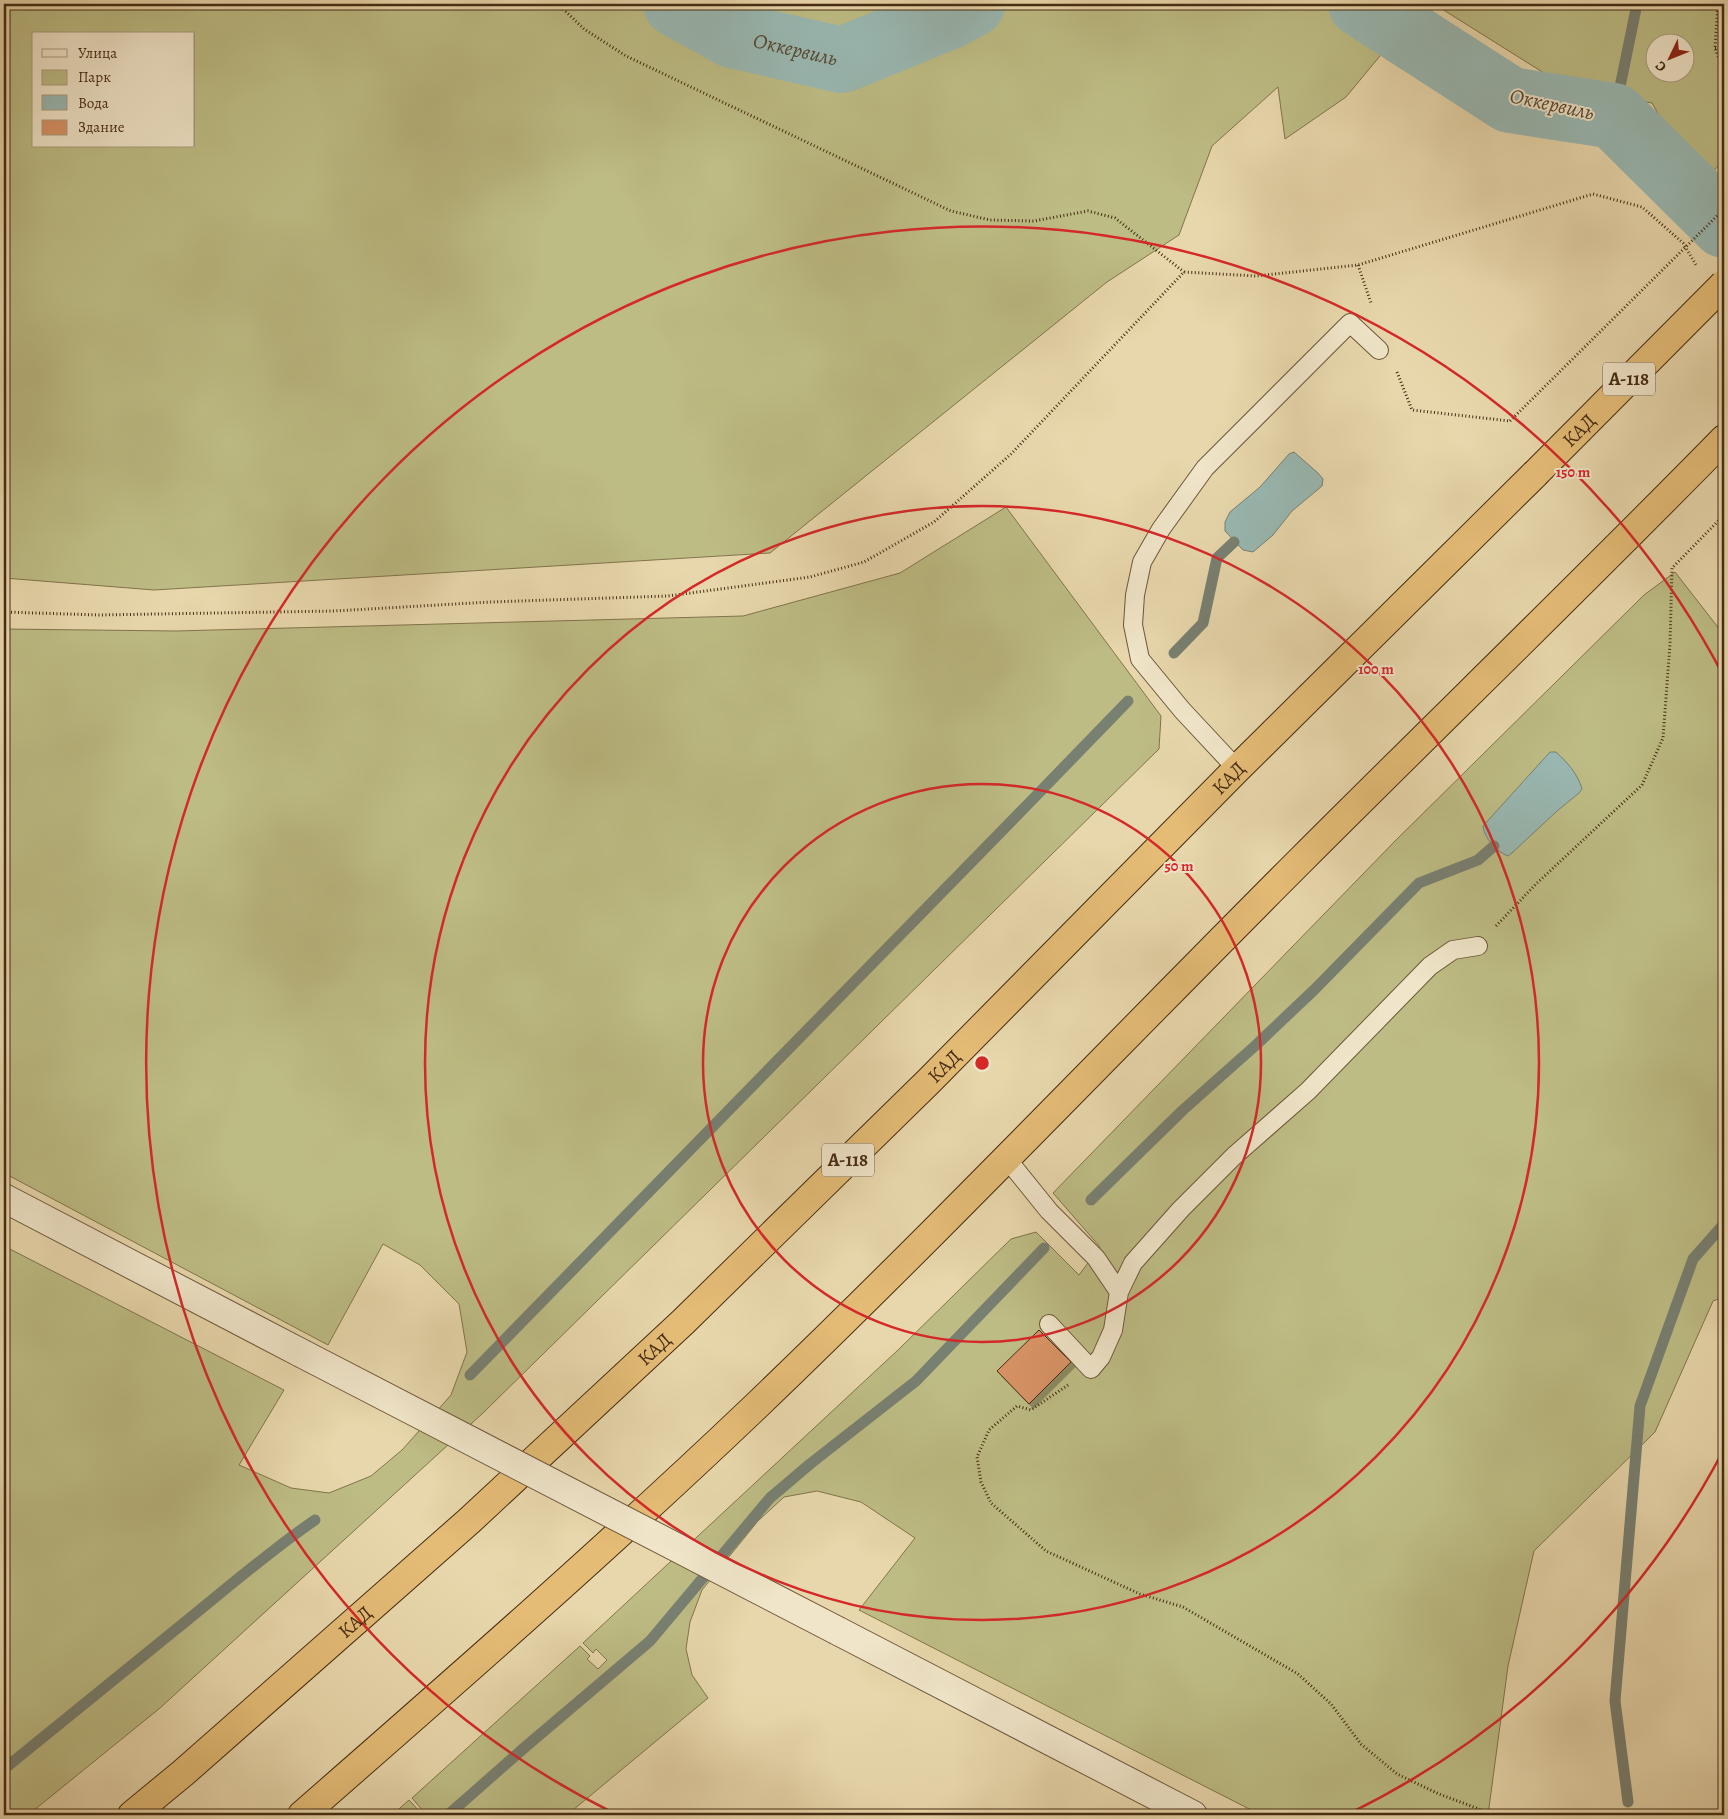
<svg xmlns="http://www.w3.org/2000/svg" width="1728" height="1819" viewBox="0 0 1728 1819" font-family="Alegreya,serif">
  <defs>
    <filter id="shadow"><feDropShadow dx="4.5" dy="4.5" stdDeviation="0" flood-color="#0004"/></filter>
  </defs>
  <rect width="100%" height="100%" fill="#e8d7ac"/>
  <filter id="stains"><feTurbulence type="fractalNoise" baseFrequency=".004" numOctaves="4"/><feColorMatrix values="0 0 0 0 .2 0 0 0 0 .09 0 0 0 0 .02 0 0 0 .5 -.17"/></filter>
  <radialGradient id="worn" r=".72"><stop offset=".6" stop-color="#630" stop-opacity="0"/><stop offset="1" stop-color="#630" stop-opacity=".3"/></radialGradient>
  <path fill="#bdbc84" stroke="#82744c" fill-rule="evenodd" d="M4,4H1423L1346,97L1285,139L1278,87L1212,146L1179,235L1107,282L770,553L154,590L4,578ZM34,34H194V146H34Z
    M1434,4H1724V160L1699,186L1652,103L1571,90ZM1656,42H1686V72H1656Z
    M1006,507L1161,716L1159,749L483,1413L160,1708L28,1815H4V1246L284,1390L239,1465L291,1488L329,1493L371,1476L402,1450L451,1395L467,1352L459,1304L420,1265L383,1244L328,1345L4,1173V629L176,631L743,616L900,573Z
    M1675,572L1724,635V1297L1713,1301L1655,1432L1534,1551L1508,1666L1488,1815H1261L859,1610L915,1538L861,1502L817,1491L784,1497L758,1521L702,1590L690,1622L686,1649L692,1675L708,1698L567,1815H435L429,1809L423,1811L412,1798L580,1646L590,1656L587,1659L598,1669L607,1660L596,1649L593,1653L583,1643L898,1350L1011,1239L1036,1232L1079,1275L1100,1247L1053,1193L1395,841L1644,595Z
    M409,1800L421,1813L418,1815H392Z"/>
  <path fill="#99b8b2" stroke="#788072" d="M1294,452L1318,473L1323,479L1322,486L1292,511L1273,535L1253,552L1243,550L1225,531V522L1230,512L1260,487L1289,454Z
    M1550,752H1556C1567,762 1578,774 1582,789L1579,793L1557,811L1513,852L1508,856C1497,852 1484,838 1483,826Z"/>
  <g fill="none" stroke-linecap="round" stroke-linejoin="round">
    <path stroke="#788072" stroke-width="11" d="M719,4L732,35
      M1614,116L1637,4
      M1174,653L1203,623L1217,558L1234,542
      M1091,1200L1183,1110L1256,1045L1315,989L1419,883L1478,860L1494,846
      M470,1375L1031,801L1128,701
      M4,1769C59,1724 114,1680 169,1635C218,1596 264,1555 315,1520
      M1628,1802L1615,1701L1640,1406L1693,1259L1724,1224
      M448,1815L524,1748L650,1641L770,1498L810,1464L916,1381L1044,1248"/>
    <g stroke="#99b8b2" stroke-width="66">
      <path id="s1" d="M676,4L732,35L842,60L950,16L972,4"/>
      <path d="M1361,4L1510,100L1614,116L1724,225"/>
    </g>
  </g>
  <path fill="#d89366" stroke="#462c13" filter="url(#shadow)" d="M1039,1330L1071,1362L1029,1404L997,1371Z"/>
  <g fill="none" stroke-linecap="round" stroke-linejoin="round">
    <g stroke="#6e5739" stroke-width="20">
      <path id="service" d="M1237,769L1182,710L1140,659L1133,625L1135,595L1142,562L1161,529L1205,468L1350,323L1379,350
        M1007,1159L1049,1211L1096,1258L1119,1292
        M1049,1324L1091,1369L1101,1357L1113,1330L1119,1292L1133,1263L1181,1209L1234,1156L1308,1091L1430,966L1453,950L1478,946"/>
    </g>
    <g stroke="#6e5739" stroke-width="30">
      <path id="tertiary" d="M4,1198L301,1353
        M838,1631L1193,1815"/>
    </g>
    <g stroke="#462c13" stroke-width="30">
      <g id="motorway">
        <path id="s2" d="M132,1815L183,1773L469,1521L683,1322L929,1081L1237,769L1535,474"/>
        <path d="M302,1815C454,1682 606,1549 753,1409C940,1230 1118,1043 1301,860C1442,719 1585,581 1724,439"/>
      </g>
    </g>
    <path stroke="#462c13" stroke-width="3" stroke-dasharray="1 2.5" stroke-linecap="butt" d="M558,4L584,29L626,56L951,211L990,220L1034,221L1088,211L1115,218L1184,272
      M1718,4L1715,48L1724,72
      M1715,48H1724
      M1358,265L1371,303
      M1397,372L1412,410L1510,421
      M4,612L99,615L334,611L490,602L668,596L810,577L864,562L934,522L1011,454L1184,272L1256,276L1358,265L1593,194L1642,207L1683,243L1696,265
      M1496,926L1536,884L1642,785L1663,738L1670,644L1672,568L1724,515
      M1068,1385L1031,1410L1017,1406L989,1430L977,1457L981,1482L991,1503L1046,1551L1140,1594L1183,1607L1298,1674L1331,1704L1361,1744L1397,1774L1439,1794L1495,1815"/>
    <use href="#service" stroke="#f0e5c9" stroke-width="18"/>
    <use href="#tertiary" stroke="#f0e5c9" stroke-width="28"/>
    <use href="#motorway" stroke="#e4bc76" stroke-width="28"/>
    <g stroke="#6e5739" stroke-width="30" stroke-linecap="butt">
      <path id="tertiary-bridge" d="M301,1353L838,1631"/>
    </g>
    <g stroke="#462c13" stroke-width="30" stroke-linecap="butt">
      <g id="motorway-bridge">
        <path id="s3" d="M1535,474L1724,284"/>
      </g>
    </g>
    <path stroke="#462c13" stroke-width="3" stroke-dasharray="1 2.5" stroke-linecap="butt" d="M1510,421L1724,209"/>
    <use href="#tertiary-bridge" stroke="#f0e5c9" stroke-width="28"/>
    <use href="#motorway-bridge" stroke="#e4bc76" stroke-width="28"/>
  </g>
  <g fill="none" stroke="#d62828" stroke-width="2.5">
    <circle cx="982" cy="1063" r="279"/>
    <circle cx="982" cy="1063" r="557"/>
    <path d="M1724 1449A836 836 0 0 1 1348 1814M616 1814A836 836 0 1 1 1724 677"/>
  </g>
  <g text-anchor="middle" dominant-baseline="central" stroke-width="4" stroke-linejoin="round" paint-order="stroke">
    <g fill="#f0e5c9" stroke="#79644a" stroke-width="1">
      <rect x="1603" y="362.5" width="52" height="33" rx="4"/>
      <rect x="822" y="1143.5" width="52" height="33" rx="4"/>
    </g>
    <g font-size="19" font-weight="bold" fill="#462c13">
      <text x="1629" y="379">А-118</text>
      <text x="848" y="1160">А-118</text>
    </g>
    <g font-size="20" fill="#462c13" stroke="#f0e5c9">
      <text stroke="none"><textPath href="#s3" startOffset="62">КАД</textPath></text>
      <text stroke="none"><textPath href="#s2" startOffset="1510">КАД</textPath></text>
      <text stroke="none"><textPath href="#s2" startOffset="1105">КАД</textPath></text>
      <text stroke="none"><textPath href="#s2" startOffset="700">КАД</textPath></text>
      <text stroke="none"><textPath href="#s2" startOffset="295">КАД</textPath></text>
    </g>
    <g font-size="21" font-style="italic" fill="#574833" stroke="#f0e5c9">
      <text stroke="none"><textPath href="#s1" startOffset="129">Оккервиль</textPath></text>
      <text transform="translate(1552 104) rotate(12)">Оккервиль</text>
    </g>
  </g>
  <circle cx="982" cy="1063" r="8" fill="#d62828" stroke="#f0e5c9" stroke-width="2.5"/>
  <g font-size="15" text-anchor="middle" font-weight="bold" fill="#d62828" stroke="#f0e5c9" stroke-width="4" stroke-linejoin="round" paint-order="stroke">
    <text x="1573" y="477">150 m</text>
    <text x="1376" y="674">100 m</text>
    <text x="1179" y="871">50 m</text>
  </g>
  <rect width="1728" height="1819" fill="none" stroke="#e8d7ac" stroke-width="20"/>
  <rect x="5" y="5" width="1718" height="1809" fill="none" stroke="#462c13" stroke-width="2.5"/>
  <rect x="10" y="10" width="1708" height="1799" fill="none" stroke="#462c13"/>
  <rect x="32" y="32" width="162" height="115" fill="#f0e5c9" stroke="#ac9b80"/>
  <rect x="42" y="49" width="25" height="8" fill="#f0e5c9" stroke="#ac9b80"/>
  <text x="78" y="58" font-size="15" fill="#462c13">Улица</text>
  <rect x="42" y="70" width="25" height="15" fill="#bdbc84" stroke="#ac9b80"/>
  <text x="78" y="82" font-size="15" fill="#462c13">Парк</text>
  <rect x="42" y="95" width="25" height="15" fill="#99b8b2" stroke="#ac9b80"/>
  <text x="78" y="108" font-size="15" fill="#462c13">Вода</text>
  <rect x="42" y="120" width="25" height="15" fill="#d89366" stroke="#ac9b80"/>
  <text x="78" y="132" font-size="15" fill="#462c13">Здание</text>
  <g transform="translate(1670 58) rotate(227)"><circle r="24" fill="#f0e5c9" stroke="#ac9b80"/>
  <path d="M0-4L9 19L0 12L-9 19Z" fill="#8f2418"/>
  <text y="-8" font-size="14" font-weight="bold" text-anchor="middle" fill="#462c13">С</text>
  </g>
  <rect width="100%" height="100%" filter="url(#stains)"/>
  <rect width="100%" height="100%" fill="url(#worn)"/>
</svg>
